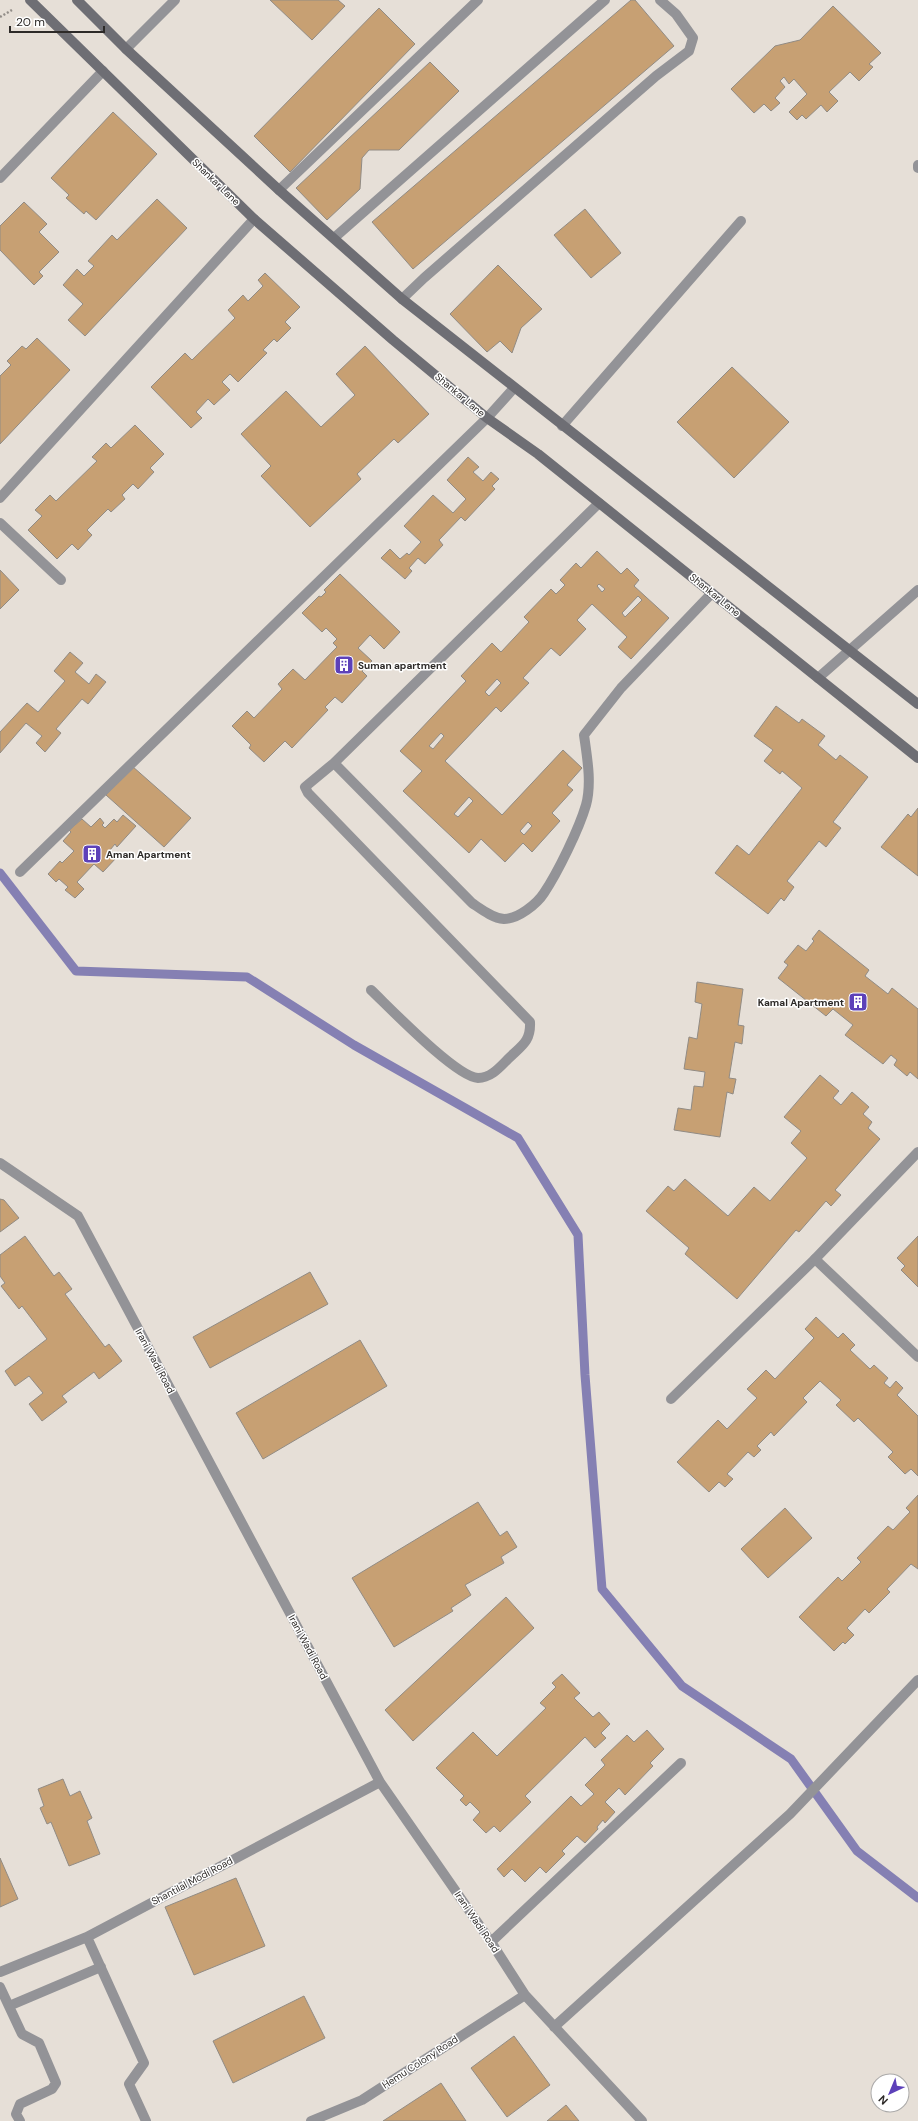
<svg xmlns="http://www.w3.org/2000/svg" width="918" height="2121" viewBox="0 0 918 2121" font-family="'DM Sans',sans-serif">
  <rect width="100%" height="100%" fill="#e6dfd7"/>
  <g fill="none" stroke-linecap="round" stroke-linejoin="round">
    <path stroke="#8580b3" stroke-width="9" d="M0,873L76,971L247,977L354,1045L518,1138L578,1235L585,1375L602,1589L682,1686L791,1759L857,1851L918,1898"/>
  </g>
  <path fill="#c7a073" stroke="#918b84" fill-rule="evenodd" d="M270,0H338L345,6L312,40Z
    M631,0H635L674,46L413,269L372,222Z
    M833,6L881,53L869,64L873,67L859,81L850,72L829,92L838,101L827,112L821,105L806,119L802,115L797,120L789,112L807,94L794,79L789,84L784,77L780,81L785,87L775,98L780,103L771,111L764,104L754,113L731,89L775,46L800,40Z
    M379,8L415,44L290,172L254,136Z
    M430,62L459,91L399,150H369L362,158L360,189L327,220L296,188Z
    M113,112L157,154L96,220L86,211L84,214L66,198L69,195L51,178Z
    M157,199L187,228L85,336L68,320L83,304L63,285L77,269L84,276L94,266L88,261L112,235L117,240Z
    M24,202L47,224L39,232L59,252L39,272L43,276L34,285L0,250V226Z
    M585,209L621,253L591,278L554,235Z
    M498,265L542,309L521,328L512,353L500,341L487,352L450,314Z
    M265,273L300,307L285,322L291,328L277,342L274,339L263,350L267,353L238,382L230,374L222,382L230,390L214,405L208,399L196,412L202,418L191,428L151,387L185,353L192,360L235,318L228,310L243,295L248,301L263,286L258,280Z
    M37,338L70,370L0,444V376L11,365L7,361L22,346L26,349Z
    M365,346L429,414L398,443L394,439L357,474L361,479L310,527L261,476L271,466L241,434L286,391L321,427L355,395L336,374Z
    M732,367L789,422L734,478L677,422Z
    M135,425L164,454L150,468L154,472L138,489L133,484L122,495L125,499L111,512L108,509L87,530L92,535L78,550L72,544L57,559L28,530L42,516L35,510L50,495L56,501L97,461L92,457L106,443L111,448Z
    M468,457L479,467L473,472L483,481L491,472L499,479L492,486L495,489L465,521L461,517L439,540L443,545L425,564L418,558L409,568L412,571L405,579L381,558L390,549L400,559L407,553L409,555L421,542L404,526L433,495L453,513L466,499L447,480Z
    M597,551L621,574L627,568L639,580L634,586L669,618L631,659L618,647L627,637L592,604L577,620L586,629L560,656L551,648L523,678L529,683L501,712L496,707L445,761L502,815L563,750L582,768L567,785L573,790L552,813L560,821L532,852L523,843L505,862L481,839L469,853L403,791L422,771L400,751L466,681L461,676L492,643L501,652L529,622L524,617L551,589L556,594L565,585L560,580L576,563L581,568ZM599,584L605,589L602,592L597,586ZM638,596L642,600L625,617L622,613ZM497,679L501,683L489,696L485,692ZM441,733L444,736L433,749L429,746ZM469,797L473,801L458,817L454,814ZM528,822L532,826L524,835L520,831Z
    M0,570L19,590L0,609Z
    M340,574L400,632L384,649L370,635L358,648L372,661L362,671L367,676L342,703L335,697L325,707L328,710L292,748L285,741L264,762L249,748L251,745L232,726L247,711L254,718L282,689L278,684L293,669L305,680L337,647L333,643L337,639L326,628L322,632L302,613L319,596L321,597L326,592L324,590Z
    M70,652L83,663L75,672L89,684L96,674L106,682L88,704L82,699L56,729L61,733L45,752L36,743L42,736L26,723L0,753V732L27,703L38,712L65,681L54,671Z
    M776,706L799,723L802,719L825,736L818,745L836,760L840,755L868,777L833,822L841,828L826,847L819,841L787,881L794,887L784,901L781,898L768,914L715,873L737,845L749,855L802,788L782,771L780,774L764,761L773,750L754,736Z
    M132,766L191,818L164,847L106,795Z
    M918,808V876L881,847L908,814L911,817Z
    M123,815L136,826L117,847L115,844L110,850L117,857L103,872L94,864L77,882L84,889L75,898L65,890L68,887L59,879L56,882L48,874L60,861L62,863L74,851L63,841L71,832L69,830L82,819L91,827L100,818L104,823L102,825L105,828L114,819L117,822Z
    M819,930L869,970L865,976L888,994L892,988L918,1009V1079L910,1072L907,1076L894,1065L897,1060L891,1055L883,1064L845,1035L853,1025L833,1009L826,1016L778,978L788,965L784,962L798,945L806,951L814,941L812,939Z
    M697,982L743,989L738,1025L744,1026L742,1044L735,1042L729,1078L736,1079L733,1094L727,1092L720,1137L674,1130L678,1108L691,1110L694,1086L703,1087L705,1072L684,1069L689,1037L697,1039L702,1004L695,1002Z
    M820,1075L839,1091L833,1098L841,1105L852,1092L869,1107L863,1114L872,1122L868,1128L880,1139L835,1190L841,1195L831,1206L826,1201L799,1232L796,1230L737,1299L685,1254L689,1248L646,1211L668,1186L674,1191L685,1179L728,1216L754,1187L770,1201L807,1158L791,1143L801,1131L784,1117Z
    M0,1199L4,1200L19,1218L0,1232Z
    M25,1236L54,1276L59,1272L72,1289L65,1294L105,1347L109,1344L122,1361L99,1379L94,1372L62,1396L67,1402L42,1421L29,1404L43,1393L29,1376L15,1386L5,1371L47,1339L22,1306L19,1309L1,1286L5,1283L0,1276V1255Z
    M918,1236V1287L901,1270L905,1266L897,1258Z
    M310,1272L328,1304L210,1368L193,1337Z
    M816,1317L838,1338L843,1333L855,1345L850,1350L870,1369L874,1365L888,1378L884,1383L890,1388L896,1381L903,1388L897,1395L918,1416V1476L911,1469L905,1474L888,1457L893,1452L858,1418L854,1422L836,1405L841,1400L820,1381L803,1398L807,1402L774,1436L771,1432L757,1446L761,1450L754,1457L748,1452L727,1474L733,1479L725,1487L719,1482L709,1492L677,1462L718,1420L727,1429L757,1398L747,1389L766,1370L775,1379L814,1338L805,1329Z
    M360,1340L387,1386L263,1459L236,1413Z
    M918,1495V1569L911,1564L887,1589L890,1592L869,1613L865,1609L847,1628L854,1635L845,1644L843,1642L834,1651L799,1617L838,1577L842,1581L861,1562L857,1558L888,1526L893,1530L910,1512L906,1508Z
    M478,1502L500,1536L507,1531L517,1547L501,1557L504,1563L465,1585L471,1595L451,1608L453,1611L394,1647L352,1578Z
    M785,1508L812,1538L768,1578L741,1549Z
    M506,1597L534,1628L413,1741L385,1710Z
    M562,1674L580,1693L574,1698L593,1717L599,1712L610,1724L601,1733L606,1738L595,1748L585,1737L525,1796L531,1802L500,1832L494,1826L486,1833L473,1820L480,1812L470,1802L466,1806L460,1800L464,1796L436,1768L473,1732L497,1756L546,1708L540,1703L556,1687L552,1683Z
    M647,1730L664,1749L650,1763L653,1766L625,1795L619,1788L605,1802L615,1812L605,1823L603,1820L597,1827L598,1829L585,1843L577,1836L562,1851L565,1854L546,1873L540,1867L525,1882L512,1869L504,1877L497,1869L571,1796L581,1806L594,1794L585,1785L605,1765L601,1760L627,1735L634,1742Z
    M63,1779L70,1796L80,1791L92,1818L87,1821L100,1854L69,1866L51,1822L47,1824L40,1808L44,1806L38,1789Z
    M0,1858L18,1899L0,1907Z
    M236,1878L265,1946L194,1975L165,1907Z
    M304,1996L325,2038L233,2083L213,2041Z
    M514,2036L550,2085L507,2117L471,2068Z
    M441,2083L466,2121H383Z
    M566,2105L579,2121H547Z"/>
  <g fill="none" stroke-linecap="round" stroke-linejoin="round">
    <path stroke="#928d88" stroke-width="2.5" stroke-dasharray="2 2" stroke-linecap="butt" d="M0,17L12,10"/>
    <path stroke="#939397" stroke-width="10" d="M671,1399L815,1259"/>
    <path stroke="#939397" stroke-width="10" d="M126,49L175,0
      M918,165V168
      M0,178L103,71
      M279,190L478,0
      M334,238L605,0
      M402,299L424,278L656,76L689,51L693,38L676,14L660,0
      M562,426L741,221
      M0,498L254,219
      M0,523L61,580
      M818,678L918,590
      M334,763L472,903C481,909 492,918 504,919C518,919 537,904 544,893C558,872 579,829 586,805C592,783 587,757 584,735L621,688L712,593
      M20,872L487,418L514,388
      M371,990C390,1008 456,1077 478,1078C491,1078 500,1067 508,1059C521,1046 531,1042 530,1022L308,793L305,787L334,763L599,503
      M918,1152L815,1259L918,1357
      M0,1163L78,1216L380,1782L491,1942L525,1995L642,2121
      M87,1937L144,2063L129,2084L146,2121
      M491,1942L681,1763
      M0,1972L87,1937L380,1782
      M0,1987L22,2034L39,2043L56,2083L52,2089L20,2104L16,2114L20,2121
      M9,2006L101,1967
      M554,2027L790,1814L918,1680
      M311,2121L362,2100L525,1995"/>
    <path stroke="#6e6e74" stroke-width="10" d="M30,0L254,219L393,340L487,418L538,454L918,758
      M77,0L126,49L279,190L402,299L918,704"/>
  </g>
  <defs>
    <g id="building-square" transform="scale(1)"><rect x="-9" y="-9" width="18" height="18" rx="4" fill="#5d41b9" stroke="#fff"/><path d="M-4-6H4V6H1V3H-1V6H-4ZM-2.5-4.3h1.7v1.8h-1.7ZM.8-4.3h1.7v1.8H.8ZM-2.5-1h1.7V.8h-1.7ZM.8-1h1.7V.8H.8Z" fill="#fff"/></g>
  </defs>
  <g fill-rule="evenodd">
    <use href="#building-square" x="344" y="665"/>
    <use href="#building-square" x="92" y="854"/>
    <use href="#building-square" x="858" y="1002"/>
  </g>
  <g text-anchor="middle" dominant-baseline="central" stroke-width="3" stroke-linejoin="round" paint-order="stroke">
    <g font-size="10" fill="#2d2a28" stroke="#fff">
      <text transform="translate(216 182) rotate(44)">Shankar Lane</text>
      <text transform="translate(460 395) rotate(40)">Shankar Lane</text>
      <text transform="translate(715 595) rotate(39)">Shankar Lane</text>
      <text transform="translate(155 1361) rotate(62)">Irani Wadi Road</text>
      <text transform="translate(308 1647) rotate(62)">Irani Wadi Road</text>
      <text transform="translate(192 1881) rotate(-28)">Shantilal Modi Road</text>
      <text transform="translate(477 1922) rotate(56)">Irani Wadi Road</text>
      <text transform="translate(420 2062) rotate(-33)">Hemu Colony Road</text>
    </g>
    <g font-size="10" font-weight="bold" fill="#2d2a28" stroke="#fff" text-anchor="start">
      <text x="358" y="665">Suman apartment</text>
      <text x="106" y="854">Aman Apartment</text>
      <text x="844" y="1002" text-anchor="end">Kamal Apartment</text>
    </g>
  </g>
  <g transform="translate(890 2093) rotate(224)"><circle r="19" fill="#ffffff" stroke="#abaaa9"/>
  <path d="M0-3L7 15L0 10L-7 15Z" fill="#5d41b9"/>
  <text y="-6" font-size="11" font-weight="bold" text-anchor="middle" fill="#2d2a28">N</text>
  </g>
  <path d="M10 26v6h94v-6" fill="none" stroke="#2d2a28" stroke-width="2"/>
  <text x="16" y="26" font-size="12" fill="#2d2a28" stroke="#ffffff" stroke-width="3" paint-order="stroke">20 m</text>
</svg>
